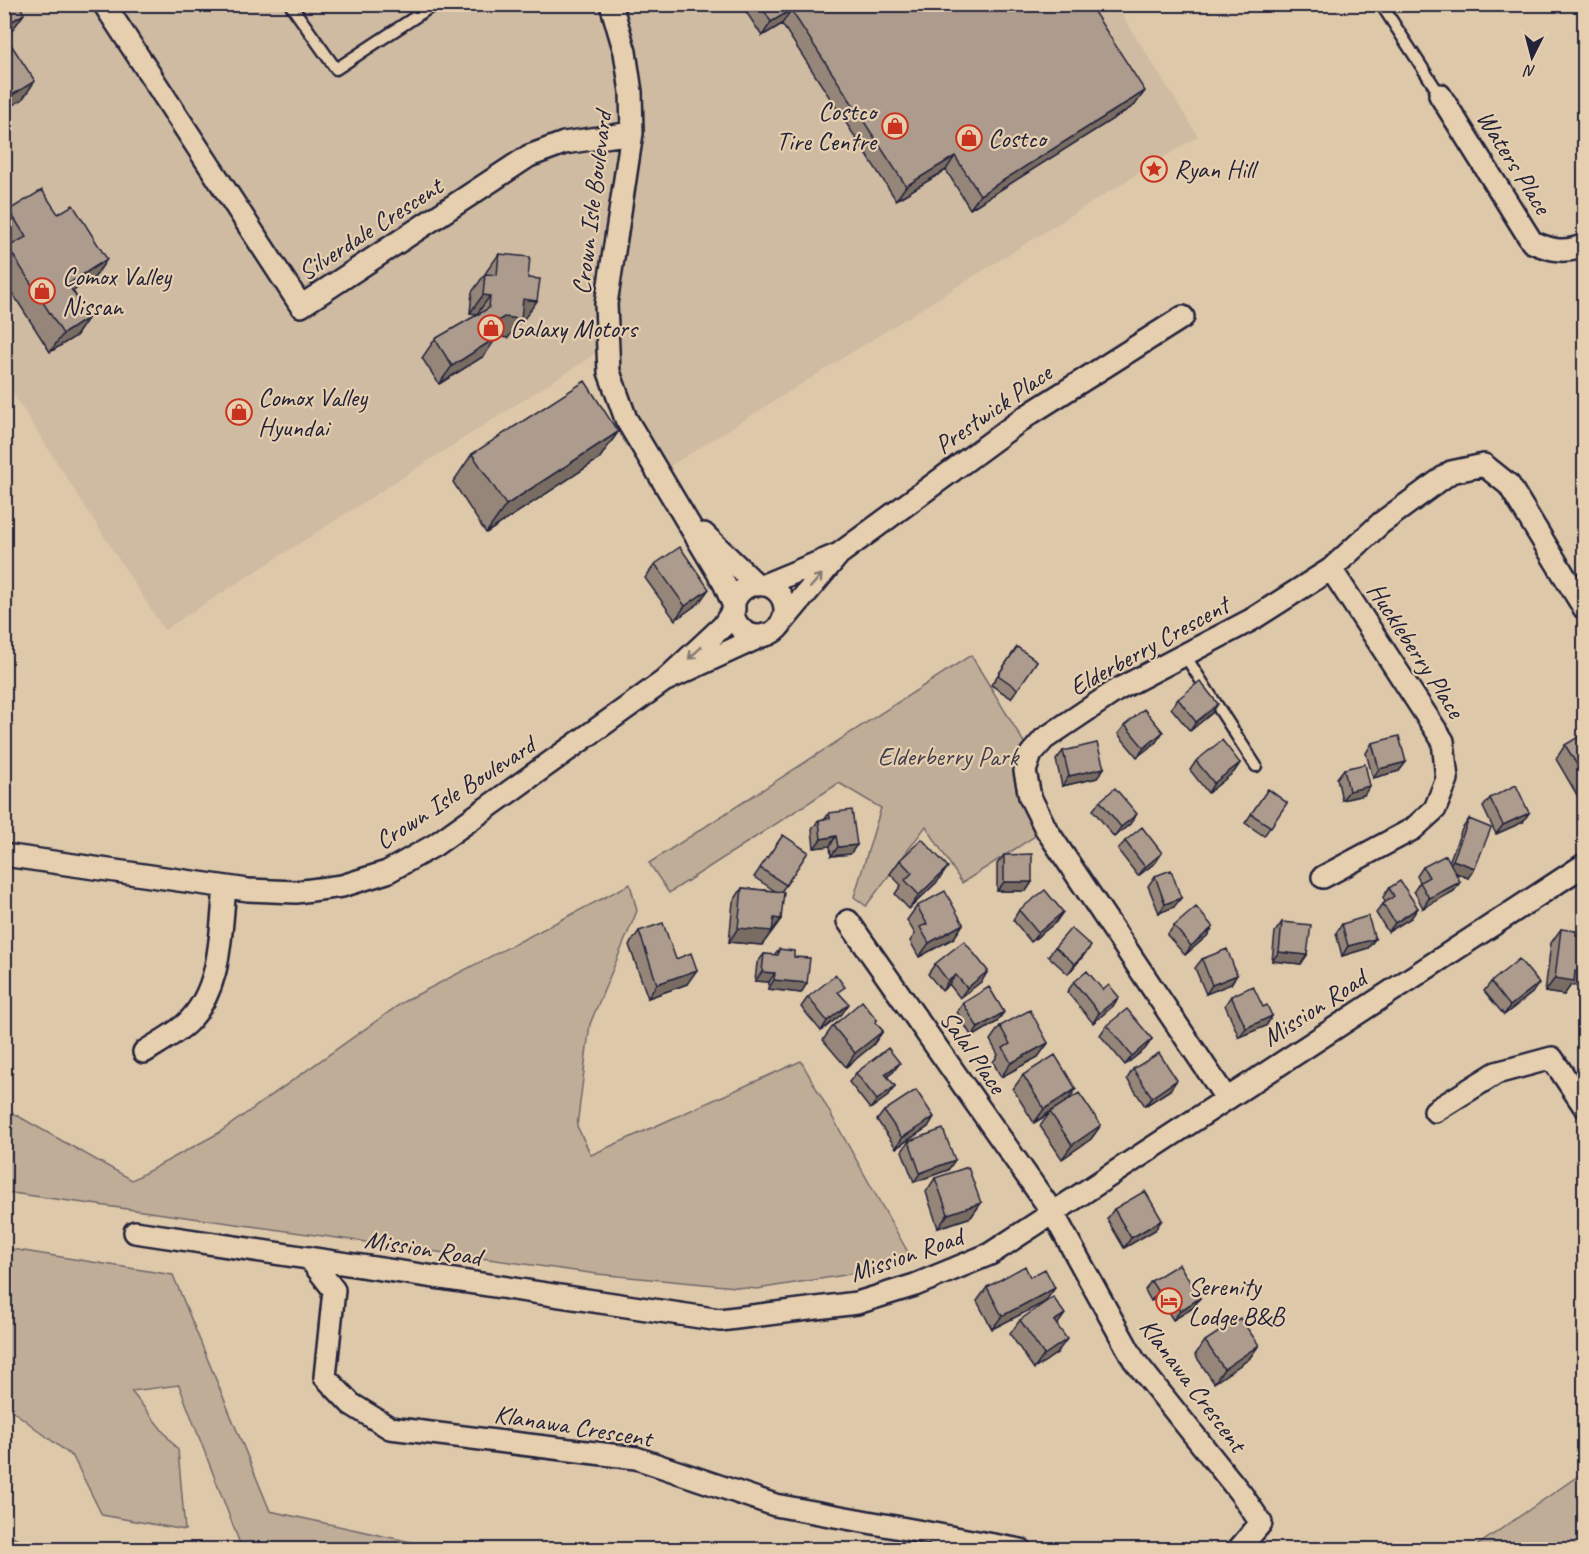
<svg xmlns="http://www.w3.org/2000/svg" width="1589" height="1554" viewBox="0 0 1589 1554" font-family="Caveat,sans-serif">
  <rect width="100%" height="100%" fill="#dec8aa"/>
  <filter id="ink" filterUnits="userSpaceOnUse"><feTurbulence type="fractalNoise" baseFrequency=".0167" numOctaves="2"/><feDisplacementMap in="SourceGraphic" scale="12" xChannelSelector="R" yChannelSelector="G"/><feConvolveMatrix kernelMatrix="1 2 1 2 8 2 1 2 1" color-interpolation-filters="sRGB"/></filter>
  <g filter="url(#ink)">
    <path fill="#cfbba1" d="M5,5H1116L1198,136L667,468L635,419L617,370L616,337L586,360L164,630L5,381Z"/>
    <path fill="#bfad98" stroke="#70686a" stroke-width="1.5" d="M971,655L1031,754L1046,829L962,883L926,826L866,906L854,897L881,808L839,783L669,893L649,863Z
      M630,884L637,911L590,1024L577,1126L591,1155L801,1061L910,1256L845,1275L757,1289L597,1274L5,1192V1111L16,1115L132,1180L217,1134L403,1002Z
      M5,1248L173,1275L270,1511L443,1549H242L179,1385L131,1391L178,1450L185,1530L102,1515L73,1457L5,1405Z
      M1584,1472V1549H1472Z"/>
    <path fill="#988a82" stroke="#696066" stroke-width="1.5" d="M4,1530L23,1543V1549H5Z"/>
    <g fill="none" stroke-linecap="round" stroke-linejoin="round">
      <g stroke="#22223b" stroke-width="15">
        <path id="lane" d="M290,4L336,69L435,4
          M1381,4L1440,95
          M1184,654L1256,766"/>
      </g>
      <g stroke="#22223b" stroke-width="26">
        <path id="street" d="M104,4L301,306L529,156L564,143L632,133
          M611,4L625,52L631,92L632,133L606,304L609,372L626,419L724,583L734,606
          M1440,95L1532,242C1550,250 1566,254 1584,245
          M704,534L757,585
          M839,554L1028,415L1183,317
          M733 610a26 26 0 1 1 52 0a26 26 0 1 1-52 0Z
          M764,585L839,554L779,626
          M734,609L723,626L664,681L764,635
          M4,855L248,890L296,892L342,886L387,872L435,845L664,681
          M1323,877L1413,829L1435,809L1447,779L1443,741L1331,569
          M848,921L1053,1213L1134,1360L1242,1495L1261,1523L1238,1550
          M144,1052C158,1043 175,1034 187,1023C222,989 220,934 225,888
          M1226,1098L1046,829L1030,797L1025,771L1031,754L1044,739L1117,690L1251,620L1331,569L1381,523L1451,472L1484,465L1509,485L1584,608
          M1435,1111L1496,1073L1552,1058L1584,1106
          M135,1232L720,1320L857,1303L915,1285L990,1254L1584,865
          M309,1258L334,1290L325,1377L351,1404L390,1428L636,1458L775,1505L1021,1550"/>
      </g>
      <use href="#lane" stroke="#e6cfaf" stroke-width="10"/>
      <use href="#street" stroke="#e6cfaf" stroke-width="21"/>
    </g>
    <path fill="#958679" stroke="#22223b" stroke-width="1.5" d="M741,4H1089L1135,105L970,209L946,170L896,200L782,24L762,36Z
      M9,210L58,214L107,259L94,278L73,291L89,317L76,336L50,352L4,280V253L8,248L4,242V217Z
      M499,254L528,278L524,319H521L508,338L496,336L484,356L439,384L422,358L435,339L477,315V314L470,313L472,292L485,274H486V272Z
      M618,432L599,459L486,533L453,482L472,454Z
      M655,564L699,603L675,620L645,578Z
      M1017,647L1037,661L1011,698L991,685Z
      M1178,699L1212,713L1190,731L1171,708Z
      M1125,725L1156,742L1137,757L1118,734Z
      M1584,736V790L1577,795L1556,759L1565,745Z
      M1372,743L1406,762L1399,771L1373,778L1366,753Z
      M1063,751L1104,768L1097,778L1062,786L1056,760Z
      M1196,761L1240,763L1234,772L1208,793L1190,770Z
      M1344,769L1364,795L1342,800L1337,778Z
      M1268,789L1287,803L1264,836L1245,823Z
      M1490,798L1523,822L1496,834L1483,807Z
      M1100,801L1130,824L1114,837L1093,810Z
      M829,813L850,854L831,856L830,846L814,848L812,829L819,820L825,819Z
      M1469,819L1468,878L1455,873L1460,882L1454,891L1423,908L1414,891L1420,882L1417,876L1423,867L1449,862L1462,829Z
      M783,835L808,852L781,892V919L762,945L729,942L733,902L742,888L775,891L754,877Z
      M1125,841L1156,862L1138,876L1118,850Z
      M1004,855L1032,882L1026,891H997V864Z
      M900,860L938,881L909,909L895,894L901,885L890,874Z
      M1155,876L1174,907L1159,913L1148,886Z
      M1389,888L1418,908L1411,918L1388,932L1376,913L1383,904L1385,902L1383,897Z
      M917,906L963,924L954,938L919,957L910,941L915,934L907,920Z
      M1019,910L1056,922L1031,942L1013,920Z
      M1282,922L1307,955L1301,964L1272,961L1275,932Z
      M1342,924L1375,939L1368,948L1342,956L1336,933Z
      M1174,926L1213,927L1207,936L1185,955L1167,935Z
      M1561,929L1576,935L1583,987L1571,985L1564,995L1545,992L1551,943Z
      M639,931L676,959L687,984L648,998L629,945Z
      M1055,947L1084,955L1068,974L1048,956Z
      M779,949L794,957L807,983L801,993L768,989L769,982L755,981L757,963L764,954L774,955Z
      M1202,959L1231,984L1206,994L1195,968Z
      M935,964L982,981L960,998L949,984L942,991L928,974Z
      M1074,982L1103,990L1113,1006L1093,1023L1067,992Z
      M1491,982L1532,993L1504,1015L1484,991Z
      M840,994L842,1014L821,1031L801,1007L808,997Z
      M1231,996L1263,1007L1272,1016L1266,1026L1239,1037L1225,1005Z
      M963,1003L997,1022L972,1037L957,1012Z
      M877,1020L875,1023L883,1031L873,1045L846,1067L823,1040L833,1026Z
      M1107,1025L1152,1039L1145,1049L1125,1065L1100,1035Z
      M1000,1026L1048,1043L1038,1057L1001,1077L993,1062L998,1055L990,1040Z
      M1133,1069L1170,1090L1145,1106L1127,1079Z
      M893,1072L887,1077L895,1086L888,1096L870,1109L849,1082L856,1073Z
      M1023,1075L1068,1100L1101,1125L1091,1139L1062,1159L1040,1126L1049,1114L1034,1123L1013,1089Z
      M884,1111L928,1127L896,1148L877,1120Z
      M909,1141L948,1170L914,1182L902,1151Z
      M935,1178L981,1203L971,1217L938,1228L926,1192Z
      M1114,1209L1155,1230L1124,1248L1107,1219Z
      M1151,1281L1200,1298L1193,1308L1173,1320L1159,1297L1151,1301L1145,1290Z
      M987,1287L1045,1302L992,1329L977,1301Z
      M1020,1320L1057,1325V1353L1034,1369L1010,1334Z
      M1205,1341L1259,1345L1249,1359L1214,1383L1195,1355Z"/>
    <path fill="#796d63" stroke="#22223b" stroke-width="1.5" d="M791,10L782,24L762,36L771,22Z
      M24,14L11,32L4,36V26Z
      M35,81L22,100L4,110V100Z
      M1145,91L1135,105L970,209L980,195Z
      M955,156L946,170L896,200L906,186Z
      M107,259L94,278L55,302L68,284Z
      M483,295L490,296L477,314L470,313Z
      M523,299L537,301L524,319L511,317Z
      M89,317L76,336L50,352L63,334Z
      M504,317L521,319L508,338L491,335L490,326Z
      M497,337L484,356L439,384L452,366Z
      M618,432L599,459L486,533L506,505Z
      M709,589L699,603L675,620L685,606Z
      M1218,704L1212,713L1190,731L1196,722Z
      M1163,732L1156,742L1137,757L1144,748Z
      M1406,762L1399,771L1373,778L1379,769Z
      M1240,763L1234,772L1208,793L1214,783Z
      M1104,768L1097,778L1062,786L1069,776Z
      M1584,784V790L1577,795Z
      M1370,786L1364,795L1342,800L1349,791Z
      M1529,813L1523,822L1496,834L1503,825Z
      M1137,814L1130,824L1114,837L1121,827Z
      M836,836L830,846L814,848L821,839Z
      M857,845L850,854L831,856L838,847Z
      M1162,853L1156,862L1138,876L1145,867Z
      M1453,860L1475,868L1468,878L1447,869Z
      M948,867L938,881L909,909L919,895Z
      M1004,882H1032L1026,891H997Z
      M1460,882L1454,891L1423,908L1429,898Z
      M1181,898L1174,907L1159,913L1165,904Z
      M1418,908L1411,918L1388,932L1395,923Z
      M1063,912L1056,922L1031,942L1038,933Z
      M774,918L781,919L762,945L729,942L738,928Z
      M963,924L954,938L919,957L929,943Z
      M1213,927L1207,936L1185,955L1191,946Z
      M1375,939L1368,948L1342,956L1348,946Z
      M1091,946L1084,955L1068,974L1075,964Z
      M1279,952L1307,955L1301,964L1272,961Z
      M697,970L687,984L648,998L657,984Z
      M988,971L982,981L960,998L967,988Z
      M1575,971L1584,972V985L1583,987L1571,985L1564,995L1545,992L1555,978Z
      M762,972L775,973L769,982L755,981Z
      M956,975L949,984L942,991L948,981Z
      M1237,975L1231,984L1206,994L1212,985Z
      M774,980L807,983L801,993L768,989Z
      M1539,983L1532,993L1504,1015L1510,1006Z
      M1119,997L1113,1006L1093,1023L1099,1013Z
      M849,1004L842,1014L821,1031L827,1021Z
      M1004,1012L997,1022L972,1037L978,1028Z
      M1272,1016L1266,1026L1239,1037L1246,1028Z
      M883,1031L873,1045L846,1067L855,1053Z
      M1152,1039L1145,1049L1125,1065L1132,1056Z
      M1048,1043L1038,1057L1001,1077L1011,1063Z
      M900,1063L893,1072L879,1083L885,1074Z
      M1177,1080L1170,1090L1145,1106L1152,1097Z
      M895,1086L888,1096L870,1109L877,1100Z
      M1076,1089L1066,1103L1050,1112L1034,1123L1044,1109Z
      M934,1117L928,1127L896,1148L902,1138Z
      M1101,1125L1091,1139L1062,1159L1072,1145Z
      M955,1160L948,1170L914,1182L920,1173Z
      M981,1203L971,1217L938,1228L948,1214Z
      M1162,1220L1155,1230L1124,1248L1131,1238Z
      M1055,1288L1045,1302L992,1329L1002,1316Z
      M1165,1288L1159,1297L1151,1301L1158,1292Z
      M1200,1298L1193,1308L1173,1320L1180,1311Z
      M1065,1314L1055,1328L1054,1321Z
      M1067,1339L1057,1353L1034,1369L1044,1355Z
      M1259,1345L1249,1359L1214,1383L1224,1369Z"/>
    <path fill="#ad9c8d" stroke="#22223b" stroke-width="1.5" d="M4,4H19L24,14L4,26Z
      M760,4H1089L1145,91L980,195L955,156L906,186L791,10L771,22Z
      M4,34L35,81L4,100Z
      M42,190L58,214L73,205L107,259L68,284L89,317L63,334L8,247L26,237L9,210Z
      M499,254L530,257L528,278L540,279L537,301L523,299L521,319L504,317L490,326L497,337L452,366L435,339L489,308L490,296L483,295L485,274L497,275Z
      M585,381L618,432L506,505L472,454Z
      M680,547L709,589L685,606L655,564Z
      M1017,647L1037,661L1018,689L998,675Z
      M1200,681L1218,704L1196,722L1178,699Z
      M1144,709L1163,732L1144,748L1125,725Z
      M1583,734L1584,736V776L1565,745Z
      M1399,736L1406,762L1379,769L1372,743Z
      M1222,740L1240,763L1214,783L1196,761Z
      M1097,743L1104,768L1069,776L1063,751Z
      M1365,764L1370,786L1349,791L1344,769Z
      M1516,785L1529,813L1503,825L1490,798Z
      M1115,788L1137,814L1121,827L1100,801Z
      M1268,789L1287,803L1271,827L1251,814Z
      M852,810L857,845L838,847L836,836L821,839L819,820L830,818L829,813Z
      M1469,819L1491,828L1475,868L1453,860Z
      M1142,827L1162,853L1145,867L1125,841Z
      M783,835L808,852L786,885L760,868Z
      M922,839L948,867L919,895L905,880L912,873L900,860Z
      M1032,854V882H1004V855Z
      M1446,855L1460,882L1429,898L1420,882L1429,877L1423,867Z
      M1171,870L1181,898L1165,904L1155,876Z
      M1400,881L1418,908L1395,923L1383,904L1394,896L1389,888Z
      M742,888L784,892L781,919L774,918L772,931L738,928Z
      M1045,890L1063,912L1038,933L1019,910Z
      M945,891L963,924L929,943L920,927L927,924L917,906Z
      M1196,907L1213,927L1191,946L1174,926Z
      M1368,916L1375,939L1348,946L1342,924Z
      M1282,922L1311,925L1307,955L1279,952Z
      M663,923L676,959L691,953L697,970L657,984L639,931Z
      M1071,928L1091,946L1075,964L1055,947Z
      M1561,929L1576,931V935L1584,936V972L1575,971L1574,981L1555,978Z
      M964,941L988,971L967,988L956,975L948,981L935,964Z
      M779,949L794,951V957L810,958L807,983L774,980L775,973L762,972L764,954L778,955Z
      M1227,949L1237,975L1212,985L1202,959Z
      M1519,959L1539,983L1510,1006L1491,982Z
      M1087,971L1103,990L1109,985L1119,997L1099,1013L1074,982Z
      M836,975L845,987L838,992L849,1004L827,1021L808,997Z
      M1253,986L1263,1007L1267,1005L1272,1016L1246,1028L1231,996Z
      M989,987L1004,1012L978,1028L963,1003Z
      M862,1001L877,1020L875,1022L883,1031L855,1053L833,1026Z
      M1127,1009L1152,1039L1132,1056L1107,1025Z
      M1030,1010L1048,1043L1011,1063L1003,1048L1010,1044L1000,1026Z
      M888,1048L900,1063L885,1074L895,1086L877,1100L856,1073Z
      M1159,1053L1177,1080L1152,1097L1133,1069Z
      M1055,1055L1076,1089L1044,1109L1023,1075Z
      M916,1090L934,1117L902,1138L884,1111Z
      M1079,1093L1101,1125L1072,1145L1050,1112Z
      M943,1129L955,1160L920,1173L909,1141Z
      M968,1167L981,1203L948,1214L935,1178Z
      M1145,1191L1162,1220L1131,1238L1114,1209Z
      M1179,1264L1200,1298L1180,1311L1165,1288L1158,1292L1151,1281Z
      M1025,1266L1030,1277L1045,1269L1055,1288L1002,1316L987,1287Z
      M1053,1297L1065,1314L1054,1321L1067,1339L1044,1355L1020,1320Z
      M1240,1318L1259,1345L1224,1369L1205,1341Z"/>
    <defs><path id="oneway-shaft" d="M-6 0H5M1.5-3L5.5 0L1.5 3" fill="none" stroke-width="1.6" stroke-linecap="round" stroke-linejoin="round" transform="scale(1.5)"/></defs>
    <g stroke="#847875">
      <use href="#oneway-shaft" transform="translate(816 581) rotate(-49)"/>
      <use href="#oneway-shaft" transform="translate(695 653) rotate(137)"/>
    </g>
  </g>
  <defs>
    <g id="shop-ring" transform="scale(1.35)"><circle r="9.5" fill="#e6cfaf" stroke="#c8321e" stroke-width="1.5"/><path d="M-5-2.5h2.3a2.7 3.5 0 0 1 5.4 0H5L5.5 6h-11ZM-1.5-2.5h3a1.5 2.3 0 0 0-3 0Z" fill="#c8321e"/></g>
    <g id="sight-ring" transform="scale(1.35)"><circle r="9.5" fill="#e6cfaf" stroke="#c8321e" stroke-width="1.5"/><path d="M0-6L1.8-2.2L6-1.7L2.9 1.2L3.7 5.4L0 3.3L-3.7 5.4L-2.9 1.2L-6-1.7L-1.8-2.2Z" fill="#c8321e"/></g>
    <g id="hotel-ring" transform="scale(1.35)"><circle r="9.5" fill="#e6cfaf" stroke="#c8321e" stroke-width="1.5"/><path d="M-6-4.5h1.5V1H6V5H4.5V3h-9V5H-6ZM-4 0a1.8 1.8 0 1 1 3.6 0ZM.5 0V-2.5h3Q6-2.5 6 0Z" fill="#c8321e"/></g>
  </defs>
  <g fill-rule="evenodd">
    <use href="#shop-ring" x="895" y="126"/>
    <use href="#shop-ring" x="969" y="138"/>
    <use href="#sight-ring" x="1154" y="169"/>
    <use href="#shop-ring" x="42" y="291"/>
    <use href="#shop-ring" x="491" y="328"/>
    <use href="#shop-ring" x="239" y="412"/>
    <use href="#hotel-ring" x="1169" y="1301"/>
  </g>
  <g text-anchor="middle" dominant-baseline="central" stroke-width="4.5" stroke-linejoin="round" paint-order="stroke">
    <g font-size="26" fill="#22223b" stroke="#e6cfaf" text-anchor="start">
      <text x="876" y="111" text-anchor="end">Costco<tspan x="876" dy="30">Tire Centre</tspan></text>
      <text x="988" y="138">Costco</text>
      <text x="1174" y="169">Ryan Hill</text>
      <text x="62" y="276">Comox Valley<tspan x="62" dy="30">Nissan</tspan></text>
      <text x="510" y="328">Galaxy Motors</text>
      <text x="258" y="397">Comox Valley<tspan x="258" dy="30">Hyundai</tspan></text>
      <text x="1188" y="1286">Serenity<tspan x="1188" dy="30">Lodge B&amp;B</tspan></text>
    </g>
    <g font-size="26" fill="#22223b" stroke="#e6cfaf">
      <text transform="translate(1514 162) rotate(58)">Waters Place</text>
      <text transform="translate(592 203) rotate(-83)">Crown Isle Boulevard</text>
      <text transform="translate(370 229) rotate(-33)">Silverdale Crescent</text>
      <text transform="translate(993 409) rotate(-35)">Prestwick Place</text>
      <text transform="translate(1149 646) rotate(-29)">Elderberry Crescent</text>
      <text transform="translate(1416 650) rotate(57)">Huckleberry Place</text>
      <text transform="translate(455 793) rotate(-33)">Crown Isle Boulevard</text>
      <text transform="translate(1314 1008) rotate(-33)">Mission Road</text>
      <text transform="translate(973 1052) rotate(55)">Salal Place</text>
      <text transform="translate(423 1248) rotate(9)">Mission Road</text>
      <text transform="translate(906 1255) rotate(-19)">Mission Road</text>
      <text transform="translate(1193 1385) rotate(53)">Klanawa Crescent</text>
      <text transform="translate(573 1426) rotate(9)">Klanawa Crescent</text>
    </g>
    <g font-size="26" fill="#413e4e" stroke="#e6cfaf">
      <text x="948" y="756">Elderberry Park</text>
    </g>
  </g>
  <rect width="1589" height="1554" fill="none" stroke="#e6cfaf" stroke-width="24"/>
  <rect x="12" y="12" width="1565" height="1530" fill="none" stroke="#22223b" stroke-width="2" filter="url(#ink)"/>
  <g transform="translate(1532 57) rotate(186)" stroke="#e6cfaf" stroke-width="4.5" paint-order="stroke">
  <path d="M0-4.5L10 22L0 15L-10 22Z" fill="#22223b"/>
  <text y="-9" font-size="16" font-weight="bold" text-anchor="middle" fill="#22223b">N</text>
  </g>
</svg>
